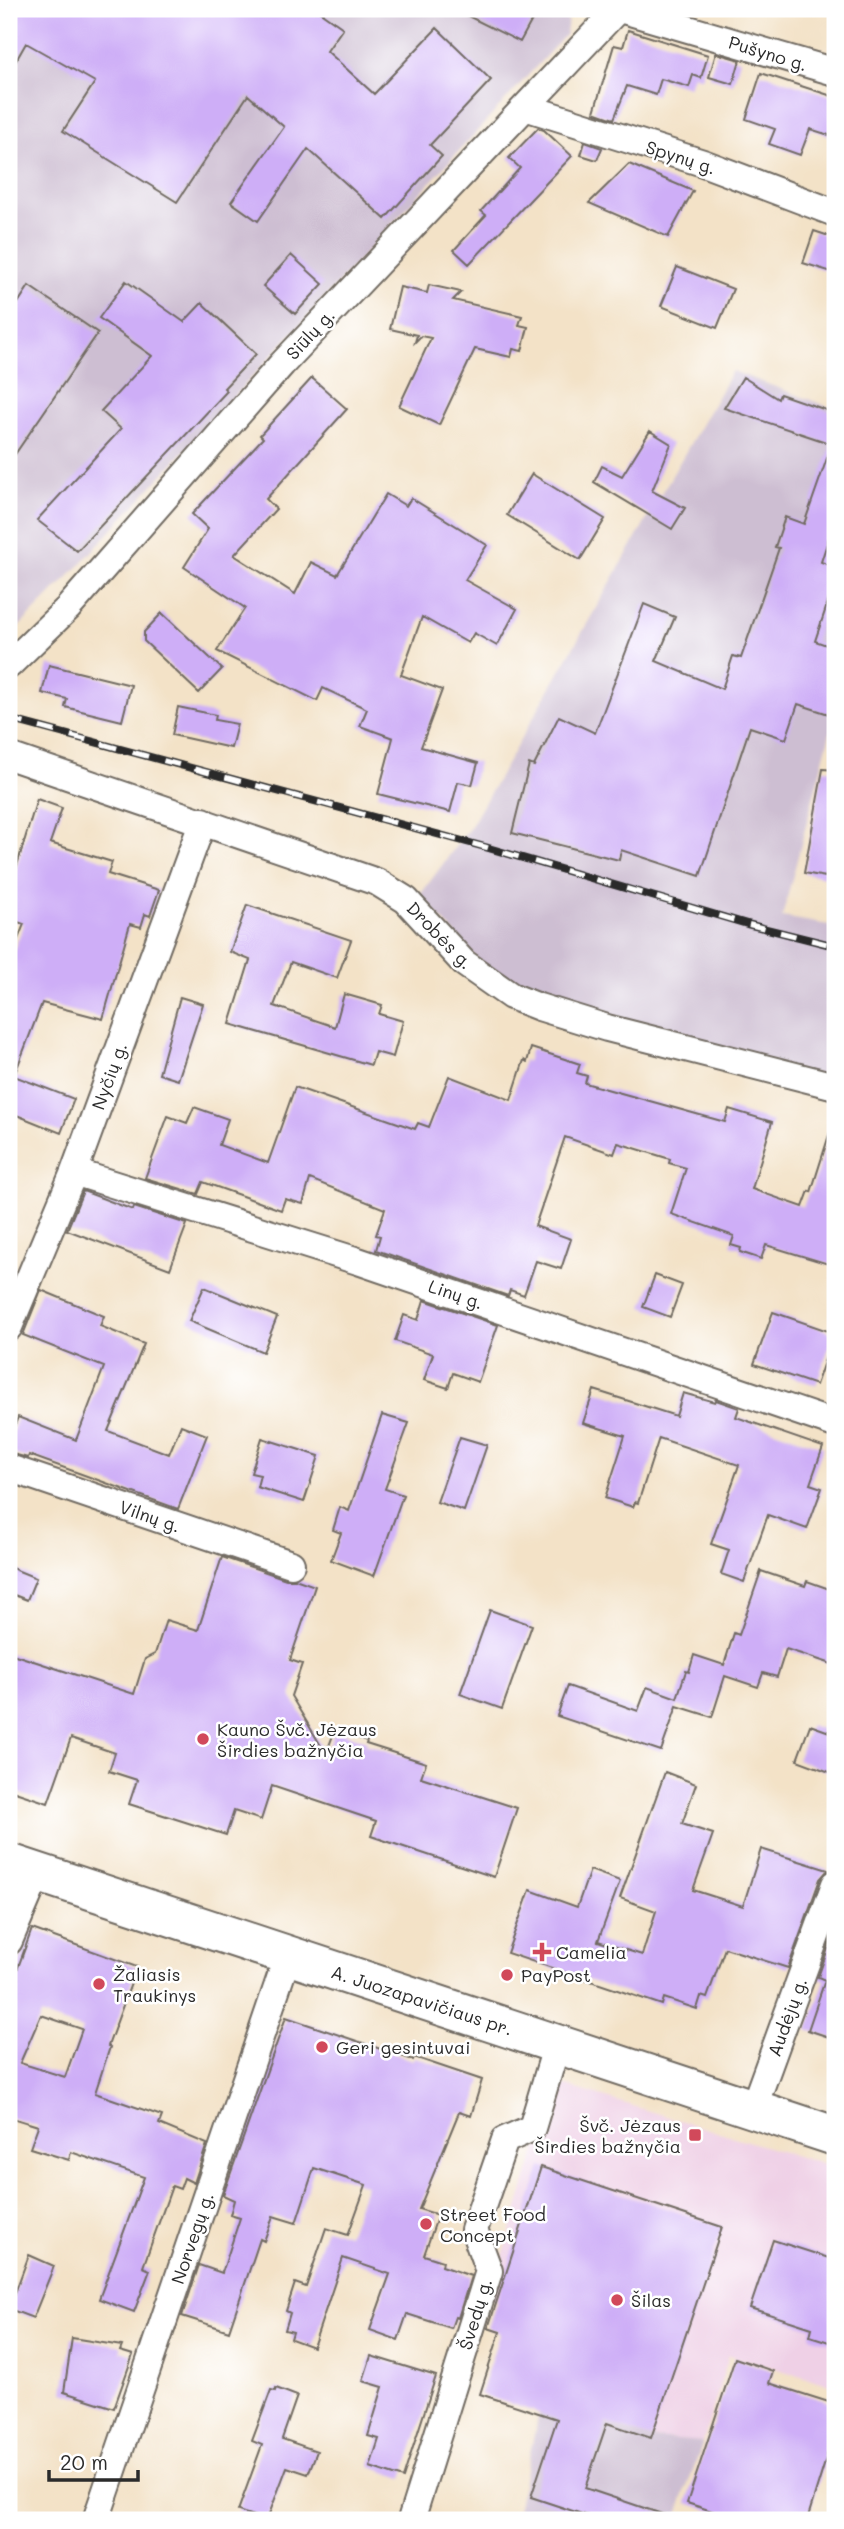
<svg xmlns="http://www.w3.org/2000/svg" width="844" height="2529" viewBox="0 0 844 2529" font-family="Mali,sans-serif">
  <rect width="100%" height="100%" fill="#fff"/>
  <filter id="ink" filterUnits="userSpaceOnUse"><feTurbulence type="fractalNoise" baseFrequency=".0143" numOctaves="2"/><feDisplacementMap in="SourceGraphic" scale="14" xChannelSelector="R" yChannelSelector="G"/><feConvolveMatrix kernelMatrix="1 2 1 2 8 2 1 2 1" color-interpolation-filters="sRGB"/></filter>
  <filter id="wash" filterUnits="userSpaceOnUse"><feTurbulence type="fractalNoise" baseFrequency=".00686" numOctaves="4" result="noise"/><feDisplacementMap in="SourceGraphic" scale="28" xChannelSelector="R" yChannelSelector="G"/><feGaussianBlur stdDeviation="1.57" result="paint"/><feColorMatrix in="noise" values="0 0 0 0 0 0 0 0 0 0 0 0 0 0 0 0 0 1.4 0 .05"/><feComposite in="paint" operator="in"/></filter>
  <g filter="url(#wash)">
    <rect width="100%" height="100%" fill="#f3e2c7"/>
    <path fill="#efd0e6" d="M557,2083L835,2168V2386L729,2355L703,2442L651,2438L590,2418L561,2325L490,2298Z"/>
    <path fill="#cdbed2" d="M9,9H542L568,20L566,34L76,569L9,637Z
      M732,371L835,409V554L832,563L835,565V722H833L782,917L835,926V1086L498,982L420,895L471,826Z
      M545,2386L590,2418L651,2438L703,2442L675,2520H530L516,2515Z"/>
    <g id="blocks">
      <path fill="#ceaef7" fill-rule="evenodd" d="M9,9H316L343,28L327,51L374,94L437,28L491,80L430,145L442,156L385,219L308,149L258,221L231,202L284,127L248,95L177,202L63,131L95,82L26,43L9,73Z
        M454,9H538L520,42Z
        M628,30L708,55L701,78L693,75L689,87L661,79L656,95L627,86L614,119L594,112L614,45L623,47Z
        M716,53L740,60L733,84L709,77Z
        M761,73L835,97V137L810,129L800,155L769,144L775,129L746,119Z
        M538,128L544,130L572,156L469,264L454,250L486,215L481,211L520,168L509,158Z
        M585,142L602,148L597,160L581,155Z
        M629,164L693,191L668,237L589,203Z
        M814,231L835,238V273L803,263Z
        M291,255L323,284L295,314L263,286Z
        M677,267L733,289L717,328L661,306Z
        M126,281L184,322L202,303L256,354L224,388L227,391L77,551L37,520L121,429L101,411L152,356L99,318Z
        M429,285L461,292L453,300L522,316L519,325L528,327L522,351L513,349L511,357L475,349L439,425L399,406L431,338L421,336L415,342L417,335L390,329L400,287L427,293Z
        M29,286L98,333L9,463V317Z
        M743,377L778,399L780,394L835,413V519L821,562L835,567V581L815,641L835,648V716L798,704L786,739L750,727L700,876L621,850L619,860L512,833L529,764L534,766L559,716L595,733L644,604L675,617L656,661L722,689L733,656L741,658L779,548L775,547L785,517L804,524L832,444L724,408Z
        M312,378L347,409L266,499L276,509L234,555L295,594L311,562L337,575L386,494L406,506L411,498L487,545L465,580L517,609L497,646L474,633L468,643L422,617L401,675L442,690L421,747L478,763L472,785L458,782L450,812L378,794L393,738L360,726L367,709L323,688L317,701L217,651L245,608L184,567L208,529L192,514L263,438L260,435Z
        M650,431L671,444L652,491L685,508L672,529L594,482L602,466L622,476Z
        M532,474L605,519L580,560L507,515Z
        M162,613L222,669L199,693L144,641V632Z
        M49,665L131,685L122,721L65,707L67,699L42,693Z
        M178,707L216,715L215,720L237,724L231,748L172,735Z
        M823,769L835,770V834L826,877L804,873Z
        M37,799L62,808L50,843L112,862L108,874L159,890L150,916L145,914L141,927L130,924L103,1019L42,1003L14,1076L74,1099L61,1133L9,1112V962L24,924L9,919V892Z
        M247,905L351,940L337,978L291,962L274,1006L335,1027L344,994L382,1005L379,1014L403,1021L393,1057L375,1052L371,1065L230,1024L250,960L230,952Z
        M180,997L203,1004L178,1080L159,1074Z
        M531,1048L580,1064L577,1073L587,1076L585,1083L725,1122L729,1109L772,1122L752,1189L803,1207L809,1191L811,1192L830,1132L835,1133V1266L766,1245L761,1259L740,1252L741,1248L731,1245L734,1236L671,1214L686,1168L669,1163L670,1159L618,1143L614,1154L565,1137L535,1226L571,1239L561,1269L536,1261L524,1295L510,1290L508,1296L376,1250L380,1236L376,1235L385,1209L310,1179L303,1204L285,1199L281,1210L203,1182L198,1194L145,1178L168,1116L187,1123L194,1107L228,1119L219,1145L268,1163L295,1087L415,1129L418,1123L429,1127L449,1076L511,1100L524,1060L527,1062Z
        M83,1191L133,1210L134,1207L187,1224L170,1269L67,1230Z
        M655,1275L682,1285L670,1317L643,1307Z
        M204,1287L277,1317L263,1352L189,1321Z
        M41,1290L104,1316L100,1326L144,1344L108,1431L169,1454L181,1425L207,1435L178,1509L29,1455L28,1458L9,1453V1440L18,1417L76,1440L104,1367L23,1335Z
        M424,1300L498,1325L478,1382L453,1373L448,1388L424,1380L433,1354L395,1341L404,1315L418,1320Z
        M773,1312L834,1333L816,1385L754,1364Z
        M594,1390L676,1416L683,1393L715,1402L716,1400L739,1408L736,1417L823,1447L810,1484L822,1488L807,1529L768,1515L744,1582L721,1574L729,1550L711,1544L739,1465L659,1438L638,1503L635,1502L633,1507L605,1498L625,1436L583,1423Z
        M382,1415L409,1423L385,1489L403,1495L374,1576L331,1560L341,1533L333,1530L340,1507L349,1511Z
        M460,1437L487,1445L464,1511L437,1502Z
        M262,1438L319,1456L304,1502L257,1487L260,1475L251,1473Z
        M222,1557L286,1579H295L315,1586L290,1660L302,1664L291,1696L326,1754L335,1730L367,1741L366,1744L426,1763L421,1777L517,1808L494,1877L371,1836L376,1821L272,1786L261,1820L234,1811L226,1835L129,1804L137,1780L109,1771L115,1753L71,1738L48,1803L9,1790V1653L134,1694L145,1659L155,1654L166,1620L198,1630Z
        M9,1567L36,1578L27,1600L9,1593Z
        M761,1571L805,1586L807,1581L835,1591V1665L786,1649L777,1677L763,1673L758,1687L725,1676L712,1717L677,1706L661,1751L557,1716L568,1686L638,1711L647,1687L677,1698L686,1671L689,1672L694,1655L724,1665L734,1633L739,1635Z
        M490,1610L532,1625L502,1709L460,1694Z
        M810,1725L835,1734V1774L797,1760Z
        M665,1772L696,1784L682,1824L713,1834L693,1890L743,1906L761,1849L828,1870L820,1879L788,1968L725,1948L707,1998L701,1996L697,2009L664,1998L662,2005L507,1953L530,1890L577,1907L590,1870L620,1881L598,1941L642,1955L656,1911L620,1898Z
        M32,1929L137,1967L108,2046L110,2047L95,2093L162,2116L159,2124L207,2144L194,2183L184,2178L180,2189L172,2186L143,2267L150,2270L134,2312L99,2299L144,2177L71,2152L69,2160L30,2148L38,2126L9,2117V1992ZM41,2015L82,2029L65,2077L20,2063Z
        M835,1929V2039L808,2030L825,1980L818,1977Z
        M286,2017L413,2060L414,2057L482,2080L471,2116L459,2112L419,2209L438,2215L424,2255L443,2261L442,2266L471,2276L458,2318L455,2317L451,2328L407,2314L398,2340L370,2330L390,2274L343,2258L313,2347L291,2339L293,2332L285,2330L290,2313L286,2311L295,2283L306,2287L326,2228L348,2235L366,2185L314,2168L296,2223L273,2216L264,2241L260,2239L229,2331L182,2316L199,2265L222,2273L240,2218L230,2215L234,2200L223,2195Z
        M541,2167L722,2227L651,2438L607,2423L585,2488L668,2516V2520H600L531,2497L557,2419L480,2394L500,2332L488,2328Z
        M773,2240L835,2260V2344L810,2336L812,2328L750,2308Z
        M29,2255L54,2266L33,2318L9,2309Z
        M72,2338L122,2346L120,2351L133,2355L114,2408L64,2392Z
        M371,2356L436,2376L403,2478L370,2467L379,2439L368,2436L383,2387L363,2381Z
        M735,2358L773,2371L769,2383L835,2404V2430L807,2520H740L687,2503Z
        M276,2388L297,2396L282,2439L317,2451L308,2474L287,2467L267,2520H265L238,2511L262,2445L252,2441L271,2390L275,2391Z"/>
    </g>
  </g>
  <g filter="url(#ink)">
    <use href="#blocks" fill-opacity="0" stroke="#716b62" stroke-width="2"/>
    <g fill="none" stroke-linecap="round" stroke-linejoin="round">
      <g stroke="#716b62" stroke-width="30">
        <path id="street" d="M620,9L835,72
          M525,107L703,163L835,213
          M9,665L68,608L282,364L618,9
          M9,756L377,882L406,900L464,963L511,996L539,1007L607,1028L835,1086
          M74,1172L358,1261L835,1424
          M9,1327L74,1172L203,821
          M9,1468L291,1564
          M9,1941L38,1873
          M753,2109L835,1884
          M96,2520L288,1955
          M411,2520L489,2271L474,2230L505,2140L532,2128L557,2044"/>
      </g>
      <g stroke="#716b62" stroke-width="42">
        <path id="secondary" d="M9,1863L835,2136"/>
      </g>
      <use href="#street" stroke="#fff" stroke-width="26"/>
      <use href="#secondary" stroke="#fff" stroke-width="38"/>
      <g stroke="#2b2b2b" stroke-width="8">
        <path id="rail" d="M9,719L485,847L747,924L835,946"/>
      </g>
      <use href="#rail" stroke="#fff" stroke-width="5" stroke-dasharray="16" stroke-linecap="butt"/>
    </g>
  </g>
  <g fill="#d1495b" stroke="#fff" stroke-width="2.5">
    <circle cx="203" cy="1739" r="7"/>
    <path d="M538.5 1941.5h7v7h7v7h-7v7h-7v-7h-7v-7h7z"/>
    <circle cx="507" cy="1975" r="7"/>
    <circle cx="99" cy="1984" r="7"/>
    <circle cx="322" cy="2047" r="7"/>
    <rect x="688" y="2128" width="14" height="14" rx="3.5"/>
    <circle cx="426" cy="2224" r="7"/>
    <circle cx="617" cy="2300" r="7"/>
  </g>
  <g text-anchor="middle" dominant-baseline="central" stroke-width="5" stroke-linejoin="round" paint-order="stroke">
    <g font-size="18" fill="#2b2b2b" stroke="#fff">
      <text transform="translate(768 53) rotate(17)">Pušyno g.</text>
      <text transform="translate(681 157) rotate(18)">Spynų g.</text>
      <text transform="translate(310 334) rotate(-47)">Siūlų g.</text>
      <text transform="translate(440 935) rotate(46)">Drobės g.</text>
      <text transform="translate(109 1076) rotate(-70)">Nyčių g.</text>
      <text transform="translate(456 1294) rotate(19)">Linų g.</text>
      <text transform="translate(150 1516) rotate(19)">Vilnų g.</text>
      <text transform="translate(422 2000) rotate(18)">A. Juozapavičiaus pr.</text>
      <text transform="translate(787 2017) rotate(-70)">Audėjų g.</text>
      <text transform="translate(192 2238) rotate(-71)">Norvegų g.</text>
      <text transform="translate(475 2314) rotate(-73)">Švedų g.</text>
    </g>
    <g font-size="18" fill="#2b2b2b" stroke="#fff" text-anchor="start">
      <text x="217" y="1729">Kauno Švč. Jėzaus<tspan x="217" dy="21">Širdies bažnyčia</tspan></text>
      <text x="556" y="1952">Camelia</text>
      <text x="113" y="1974">Žaliasis<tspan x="113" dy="21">Traukinys</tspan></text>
      <text x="521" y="1975">PayPost</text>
      <text x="336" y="2047">Geri gesintuvai</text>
      <text x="681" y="2125" text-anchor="end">Švč. Jėzaus<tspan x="681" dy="21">Širdies bažnyčia</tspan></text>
      <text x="440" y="2214">Street Food<tspan x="440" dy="21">Concept</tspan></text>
      <text x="631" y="2300">Šilas</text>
    </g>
  </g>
  <rect width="844" height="2529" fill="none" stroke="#fff" stroke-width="35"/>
  <path d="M49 2470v10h89v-10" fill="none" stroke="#2b2b2b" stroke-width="3.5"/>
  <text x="60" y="2470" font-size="21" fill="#2b2b2b" stroke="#ffffff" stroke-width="5" paint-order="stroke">20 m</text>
</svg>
